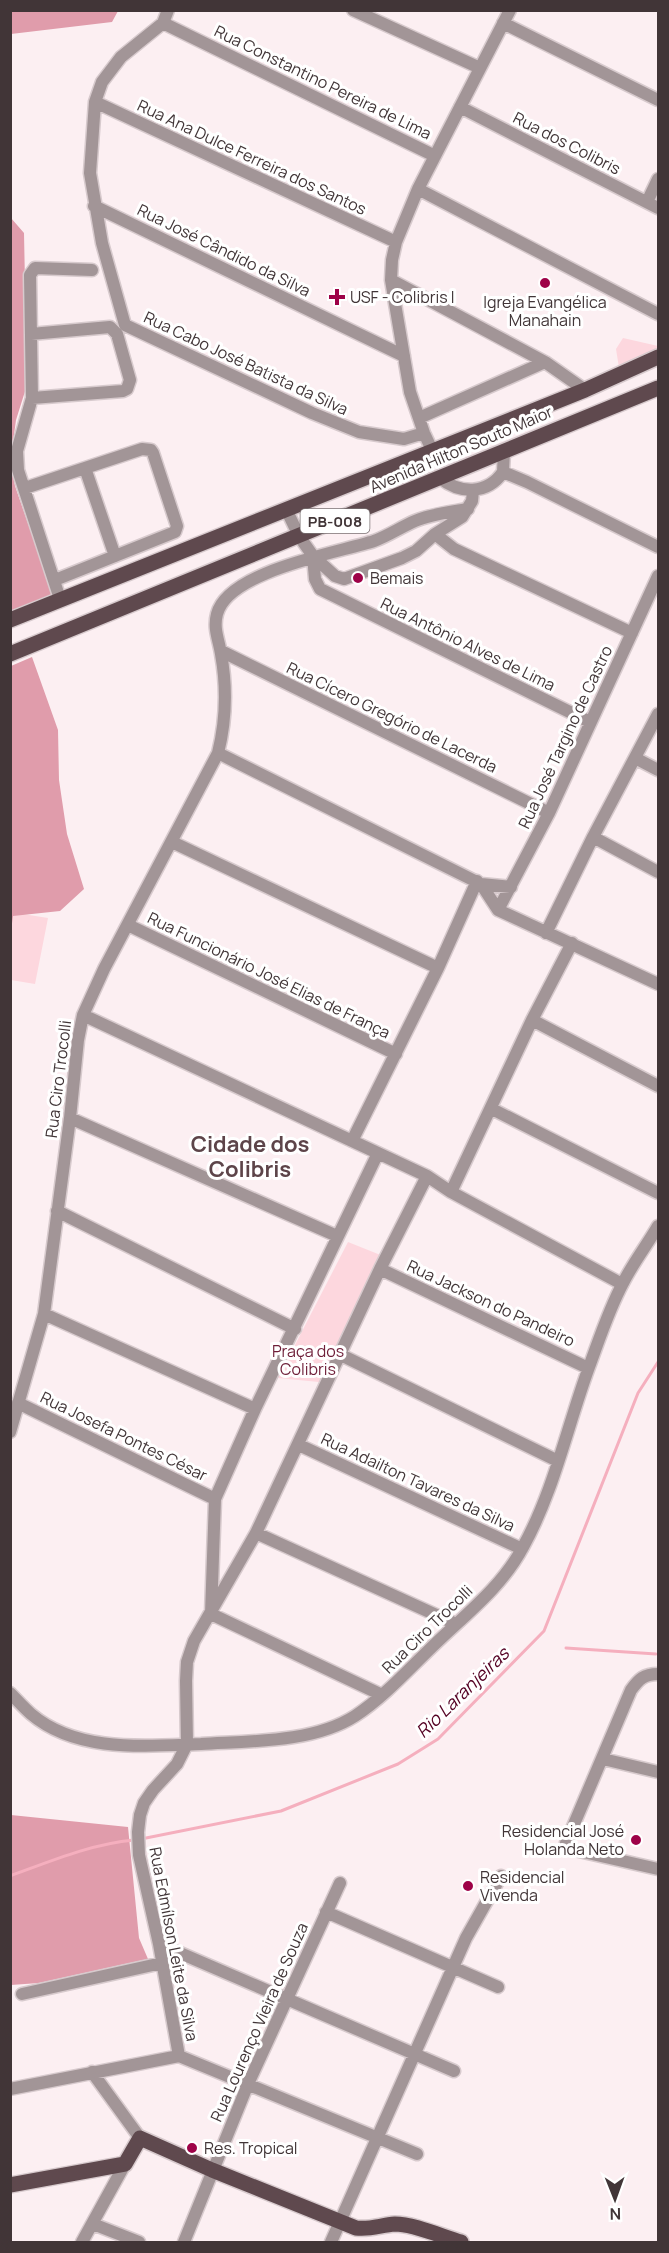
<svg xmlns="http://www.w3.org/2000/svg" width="669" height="2253" viewBox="0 0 669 2253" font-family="Manrope,sans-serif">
  <rect width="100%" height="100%" fill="#fceff2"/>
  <path fill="#fdd7de" d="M623,338L658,346V359L620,374L616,349Z
    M10,912L48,918L35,984L11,980Z
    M348,1242L383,1256L319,1382L278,1378Z"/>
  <path fill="#e09cab" d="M10,11L11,10L118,11L112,22L11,34Z
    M11,218L24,233L27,385L16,420L11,457Z
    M10,459L15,486L54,598L10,617Z
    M32,657L58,730L59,780L67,834L84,889L60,911L13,916L11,931V666Z
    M11,1815L128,1827L139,1938L148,1959L39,1983L11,1985Z"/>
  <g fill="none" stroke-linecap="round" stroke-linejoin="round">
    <path stroke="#f5afbe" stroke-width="3" d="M566,1648L656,1654
      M141,1839L281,1811L398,1764L438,1739L544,1631L638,1393L658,1362
      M10,1876C51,1861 91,1844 134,1840"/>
    <g stroke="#d7cacd" stroke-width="15">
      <path id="minor" d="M168,10L163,23L121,57L102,82L95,102L90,173L102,243L125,325L312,413L359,432L404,439L424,433
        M353,10L480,68
        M163,23L435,156
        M503,23L658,100
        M95,102L396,242
        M460,107L658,208
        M418,189L658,314
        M647,202L658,179
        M94,206L404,356
        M391,280L545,362L585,390
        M31,334L110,327L117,334L130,380L127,389L123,391L32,398
        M419,418L545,362
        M432,450L424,433L410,392L391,280L392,260L396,242L418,189L510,10
        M504,450L503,472L527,482L658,547
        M85,468L115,556
        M440,478C460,494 487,495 503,472
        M25,488L142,449L151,450L153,453L177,526L175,532L55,580
        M286,509L299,536L313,556L315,579L320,589L590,722
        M435,534L454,549L632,633
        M313,556L335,576L344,579L402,558L416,551L435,534L462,517L472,501L473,490
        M60,599L18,470L17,451L32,398L30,275L35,268L92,270
        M221,651L549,813
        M218,753L481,884L511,887
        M635,758L658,770
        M593,837L658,872
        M172,842L438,968
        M481,884L498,910L658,984
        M498,910L549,813L658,576
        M128,925L396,1054
        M546,933L593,837L658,714
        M83,1015L427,1176L451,1192L622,1284
        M532,1020L658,1086
        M492,1109L658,1193
        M70,1118L337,1236
        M352,1141L438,968L477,881
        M378,1153L255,1409L215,1499L211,1614L382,1695
        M451,1192L532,1020L572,943
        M57,1211L295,1329
        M380,1269L588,1368
        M44,1314L255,1409
        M339,1354L558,1461
        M18,1403L215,1499
        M10,1432L44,1314L70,1118L78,1040L83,1015L104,969L218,753C226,721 227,687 221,654C219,640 213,629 217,614C228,571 337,553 374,541C388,536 401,527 415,521C431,514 451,512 468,509
        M299,1445L522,1549
        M256,1533L456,1624
        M658,1674C644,1674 639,1679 631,1690L566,1843L570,1849L658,1869
        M10,1693C17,1700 24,1708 31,1714C77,1753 145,1746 201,1744C249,1741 313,1743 355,1716C384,1697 408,1670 433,1646C465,1615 502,1587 523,1547C554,1491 567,1427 589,1367C599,1340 609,1309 623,1283C633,1263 647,1245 658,1226
        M603,1759L658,1772
        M326,1912L498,1987
        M159,1944L454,2071
        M22,1994L162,1963
        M179,2056L159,1944L139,1855L138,1832L140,1815L144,1803L153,1790L177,1764L187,1744L186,1681L187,1662L194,1641L256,1533L380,1269L427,1176
        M179,2056L417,2154
        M92,2072L140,2138
        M10,2089L179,2056
        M93,2224L139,2242
        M82,2242L125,2164
        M184,2242L248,2084L340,1883
        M331,2242L466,1938L501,1876"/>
    </g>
    <g stroke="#d7cacd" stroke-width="18">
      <path id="major" d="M10,620L585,390L658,357
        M10,654L658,388
        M10,2185L125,2164L140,2138L212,2170L356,2228C370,2230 381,2225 395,2224C414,2224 443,2237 461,2242"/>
    </g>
    <use href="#minor" stroke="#a29597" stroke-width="12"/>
    <use href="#major" stroke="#5f494e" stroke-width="15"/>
  </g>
  <g fill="#9e0248" stroke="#fff" stroke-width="2">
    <circle cx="545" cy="283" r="6"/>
    <path d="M334 288h6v6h6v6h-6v6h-6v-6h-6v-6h6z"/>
    <circle cx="358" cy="578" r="6"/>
    <circle cx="636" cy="1840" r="6"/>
    <circle cx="468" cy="1886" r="6"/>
    <circle cx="192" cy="2148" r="6"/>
  </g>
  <g text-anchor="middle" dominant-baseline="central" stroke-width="6" stroke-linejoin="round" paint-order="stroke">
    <rect fill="#fff" stroke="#7a7273" stroke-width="1.5" x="300.5" y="509" width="69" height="24" rx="4.5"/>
    <g font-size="15" font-weight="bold" fill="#413537">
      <text x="335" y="521">PB-008</text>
    </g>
    <g font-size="16" fill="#413537" stroke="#fff">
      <text transform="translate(323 82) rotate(26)">Rua Constantino Pereira de Lima</text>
      <text transform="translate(567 143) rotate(27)">Rua dos Colibris</text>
      <text transform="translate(252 157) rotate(25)">Rua Ana Dulce Ferreira dos Santos</text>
      <text transform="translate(224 250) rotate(26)">Rua José Cândido da Silva</text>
      <text transform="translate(246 363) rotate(25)">Rua Cabo José Batista da Silva</text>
      <text transform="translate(461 449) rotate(-23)">Avenida Hilton Souto Maior</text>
      <text transform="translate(468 644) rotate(26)">Rua Antônio Alves de Lima</text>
      <text transform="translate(392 717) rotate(26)">Rua Cícero Gregório de Lacerda</text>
      <text transform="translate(565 737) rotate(-65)">Rua José Targino de Castro</text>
      <text transform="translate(269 975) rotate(26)">Rua Funcionário José Elias de França</text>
      <text transform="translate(58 1079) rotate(-83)">Rua Ciro Trocolli</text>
      <text transform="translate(491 1303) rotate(25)">Rua Jackson do Pandeiro</text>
      <text transform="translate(124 1436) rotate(26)">Rua Josefa Pontes César</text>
      <text transform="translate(418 1482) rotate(25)">Rua Adailton Tavares da Silva</text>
      <text transform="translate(427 1629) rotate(-44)">Rua Ciro Trocolli</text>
      <text transform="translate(174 1944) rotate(79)">Rua Edmílson Leite da Silva</text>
      <text transform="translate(259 2022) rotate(-66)">Rua Lourenço Vieira de Souza</text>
    </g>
    <g font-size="16" fill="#413537" stroke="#fff" text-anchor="start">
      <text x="350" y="297">USF - Colibris I</text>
      <text x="545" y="302" text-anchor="middle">Igreja Evangélica<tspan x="545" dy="18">Manahain</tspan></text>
      <text x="370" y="578">Bemais</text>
      <text x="624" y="1831" text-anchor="end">Residencial José<tspan x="624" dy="18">Holanda Neto</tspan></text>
      <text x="480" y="1877">Residencial<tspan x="480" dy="18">Vivenda</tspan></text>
      <text x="204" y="2148">Res. Tropical</text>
    </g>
    <g font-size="16" fill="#6e1e38" stroke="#fff">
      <text x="308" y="1351">Praça dos<tspan x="308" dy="18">Colibris</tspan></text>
    </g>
    <g font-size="18" font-style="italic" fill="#540123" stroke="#fff">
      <text transform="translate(462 1692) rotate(-44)">Rio Laranjeiras</text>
    </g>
    <g font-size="22" font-weight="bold" fill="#5d4449" stroke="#fff">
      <text x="250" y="1144">Cidade dos<tspan x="250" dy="25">Colibris</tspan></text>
    </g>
  </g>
  <rect width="669" height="2253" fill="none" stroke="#413537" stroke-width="24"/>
  <g transform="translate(615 2199) rotate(179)" stroke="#ffffff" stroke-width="4.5" paint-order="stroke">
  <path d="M0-4.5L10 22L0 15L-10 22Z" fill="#413537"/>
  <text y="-9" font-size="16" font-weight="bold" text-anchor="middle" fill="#413537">N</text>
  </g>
</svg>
